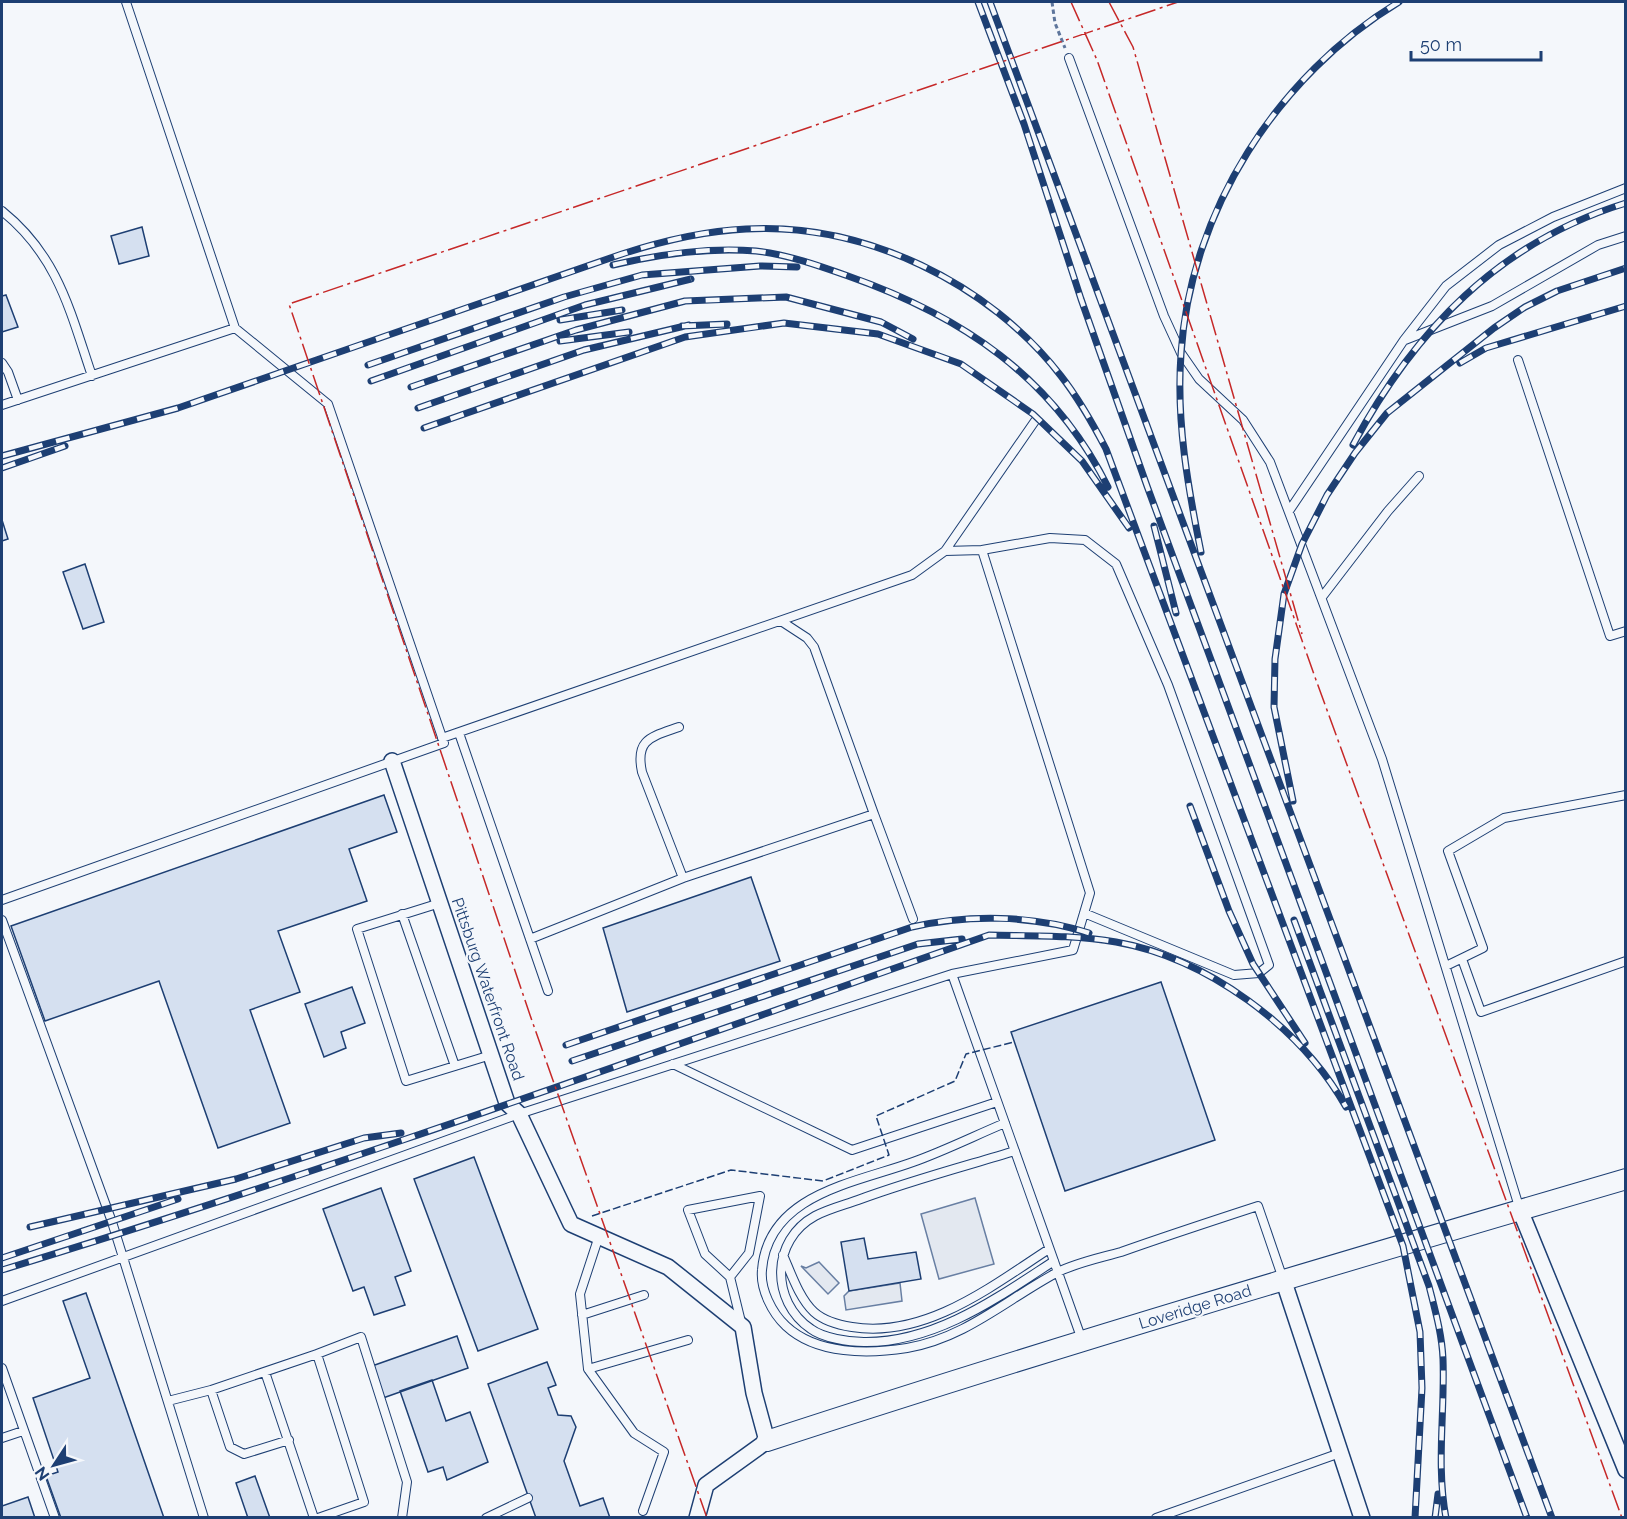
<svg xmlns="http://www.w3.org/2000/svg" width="1627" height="1519" viewBox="0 0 1627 1519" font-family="Raleway,sans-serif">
  <rect width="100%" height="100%" fill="#f4f7fb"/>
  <path fill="#e3e8f0" stroke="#687fa3" stroke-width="1.5" d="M975,1198L994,1264L939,1279L921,1214Z
    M819,1262L839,1283L828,1294L801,1266L806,1268Z
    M900,1283L902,1301L846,1310L844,1296L849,1291Z"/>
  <path fill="#d5e0f0" stroke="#1d3f73" stroke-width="1.5" d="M142,227L149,256L119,264L111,236Z
    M6,295L18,327L2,332V296Z
    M2,520L8,539L2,541Z
    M85,564L104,622L83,629L63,572Z
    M384,795L397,832L349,849L367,901L278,931L300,992L250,1010L290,1123L218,1148L159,981L45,1021L11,926Z
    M751,877L780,961L627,1012L603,928Z
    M1161,982L1215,1140L1065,1191L1011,1032Z
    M352,987L365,1023L341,1032L346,1048L324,1057L305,1004Z
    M474,1157L538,1329L478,1351L414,1179Z
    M381,1188L411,1271L395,1277L405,1305L374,1315L364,1287L353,1291L323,1209Z
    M864,1238L868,1259L916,1252L921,1279L849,1291L841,1242Z
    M86,1293L164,1518H61L46,1476L58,1472L33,1398L90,1378L63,1301Z
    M457,1336L468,1368L383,1398L372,1366Z
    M547,1362L556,1385L548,1388L558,1415L571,1416L576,1427L564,1461L580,1506L603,1498L610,1518H536L488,1384Z
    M432,1380L446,1421L470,1412L488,1462L447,1480L443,1467L428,1472L400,1391Z
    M255,1476L270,1518H248L236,1483Z
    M28,1497L35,1518H2V1506Z"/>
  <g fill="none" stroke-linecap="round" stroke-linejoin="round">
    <g stroke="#1d3f73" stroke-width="10">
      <path id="service" d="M1069,58L1164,316L1181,353L1199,379L1243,420L1270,462L1382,759L1520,1210
        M2,211C58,256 70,311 92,376
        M1405,340L1492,306L1598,245L1626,236
        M1518,360L1610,636L1626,631
        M2,363L8,372L18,400
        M2,405L235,328L126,2
        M1289,511L1404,340L1446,286L1499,245L1553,217L1626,188
        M982,550L1050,538L1085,540L1116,564L1168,685L1269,965L1259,973L1234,975L1084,913
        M1322,597L1388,511L1419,476
        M781,621L807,638L814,647L874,814
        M459,733L548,991
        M442,738L912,575L945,551L1035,421
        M683,878L874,814L913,919
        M2,900L444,743L328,404L235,328
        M440,903L357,929L406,1081L491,1055
        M402,914L455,1066
        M2,920L112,1222L204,1518
        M530,939L683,878L642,772C635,739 651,737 679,727
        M1462,959L1481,1012L1626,961
        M1446,966L1483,948L1448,851L1504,818L1626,795
        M952,974L1082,1340
        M673,1064L852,1150L997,1102
        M1005,1123C974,1136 944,1151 913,1162C855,1183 768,1194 762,1270C760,1289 772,1313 786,1326C817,1355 869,1354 907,1348C965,1338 1006,1300 1056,1273C1075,1263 1100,1258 1121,1252C1166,1236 1212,1221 1258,1206L1283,1279
        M1015,1151C962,1167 909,1181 858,1200C844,1205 828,1209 815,1216C771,1240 770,1301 811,1329C823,1338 849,1342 864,1342C935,1343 997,1298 1054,1261
        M599,1236L580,1294L588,1369L634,1433L664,1452L643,1511
        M783,1255C791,1273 799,1298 814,1312C824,1321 839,1325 852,1327C925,1339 992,1286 1049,1249
        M730,1277L749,1253L760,1196L688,1210L705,1254L730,1277L741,1322
        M2,1301L519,1114L952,974L1073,950L1090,893L982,550L945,551
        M582,1315L644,1295
        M317,1354L361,1337L407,1482L402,1518
        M2,1368L55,1518
        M588,1369L688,1340
        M265,1372L314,1518
        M211,1390L230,1447L244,1454L289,1440
        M168,1401L211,1390L317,1354L364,1502L318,1518
        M2,1438L23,1431
        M486,1518L528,1498
        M1156,1518L1340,1453"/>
    </g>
    <g stroke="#1d3f73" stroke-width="18">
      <path id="minor" d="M392,761L507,1103L519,1114L571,1224L668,1267L743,1327L754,1393L767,1441L706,1485L697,1518
        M1520,1210L1626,1470
        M1283,1279L1362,1518"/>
    </g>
    <g stroke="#1d3f73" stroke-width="22">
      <path id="tertiary" d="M767,1441C1051,1348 1339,1263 1626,1179"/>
    </g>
    <path stroke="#5e769c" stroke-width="3" stroke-dasharray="4.5 3" stroke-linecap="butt" d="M1052,2L1055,23L1065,48"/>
    <use href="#service" stroke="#f4f7fb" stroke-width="8"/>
    <use href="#minor" stroke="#f4f7fb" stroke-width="15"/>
    <use href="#tertiary" stroke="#f4f7fb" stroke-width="20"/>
    <g stroke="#1d3f73" stroke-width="7">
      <path id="rail" d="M978,2L1024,124L1081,299L1147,486L1527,1518
        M990,2L1552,1518
        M613,265C660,254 708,247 756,251C786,254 820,266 848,276C962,316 1053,377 1108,487
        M560,320L622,310
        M682,326L727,324
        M560,341L629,332
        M1460,363L1486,348L1626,306
        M368,365L564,297L642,275L760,266L797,267
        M371,381L585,305L691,279
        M411,387L576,330L685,301L786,297L881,322L913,339
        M418,408L584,350L689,325
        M424,428L685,337L784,323L878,334L961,364L1033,414L1082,461L1129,528
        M1353,445C1414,331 1499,242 1626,203
        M2,456L178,408L622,254C662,241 703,231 746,229C864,222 989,283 1061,376C1079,399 1093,424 1106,449L1403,1246L1420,1332L1422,1388L1415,1518
        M2,468L65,446
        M1154,526L1176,613
        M1201,552C1188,487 1176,421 1181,354C1190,211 1278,75 1399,2
        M1293,801L1274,707L1275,659L1284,594L1302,544L1327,495L1355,453L1387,413L1494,328L1525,307L1557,291L1626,268
        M1190,806L1229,911L1253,964L1305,1043
        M1294,920L1429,1286C1435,1310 1442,1334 1443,1359C1445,1413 1436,1464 1446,1518
        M566,1045L912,927C969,914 1033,915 1089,933
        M572,1061L918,944L962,939
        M30,1227L236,1179L364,1138L401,1133
        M2,1258L178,1199
        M2,1270C334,1169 661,1050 989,935C1031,936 1075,935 1116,942C1207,958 1301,1027 1346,1107
        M1435,1518L1438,1494"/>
    </g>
    <use href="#rail" stroke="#f4f7fb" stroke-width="4.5" stroke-dasharray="14" stroke-linecap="butt"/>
    <path stroke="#1d3f73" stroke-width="1.5" stroke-dasharray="8 3" stroke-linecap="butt" d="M592,1216L731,1170L823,1181L889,1155L876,1116L955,1081L966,1054L1014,1042"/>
    <path stroke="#c62828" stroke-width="1.5" stroke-dasharray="21 4.5 3 4.5" stroke-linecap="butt" d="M1071,2L1097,60L1316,680L1622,1518
      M1109,2L1133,47L1302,634
      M707,1518L530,1015L289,304L1178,2"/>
  </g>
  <g text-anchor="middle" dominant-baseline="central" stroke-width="4.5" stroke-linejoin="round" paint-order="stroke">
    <g font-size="16" fill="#1d3f73" stroke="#f4f7fb">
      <text transform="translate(488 989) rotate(71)">Pittsburg Waterfront Road</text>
      <text transform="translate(1195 1307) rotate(-17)">Loveridge Road</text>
    </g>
  </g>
  <rect width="1627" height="1519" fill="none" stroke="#1d3f73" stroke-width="6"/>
  <g transform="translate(54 1465) rotate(234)" stroke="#f4f7fb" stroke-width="4.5" paint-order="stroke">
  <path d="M0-4.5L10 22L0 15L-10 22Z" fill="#1d3f73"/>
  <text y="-9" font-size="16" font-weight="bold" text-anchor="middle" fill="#1d3f73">N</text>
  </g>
  <path d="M1411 51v9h130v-9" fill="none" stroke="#1d3f73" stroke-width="3"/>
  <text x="1420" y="51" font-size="18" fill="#1d3f73" stroke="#f4f7fb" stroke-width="4.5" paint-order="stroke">50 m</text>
</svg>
